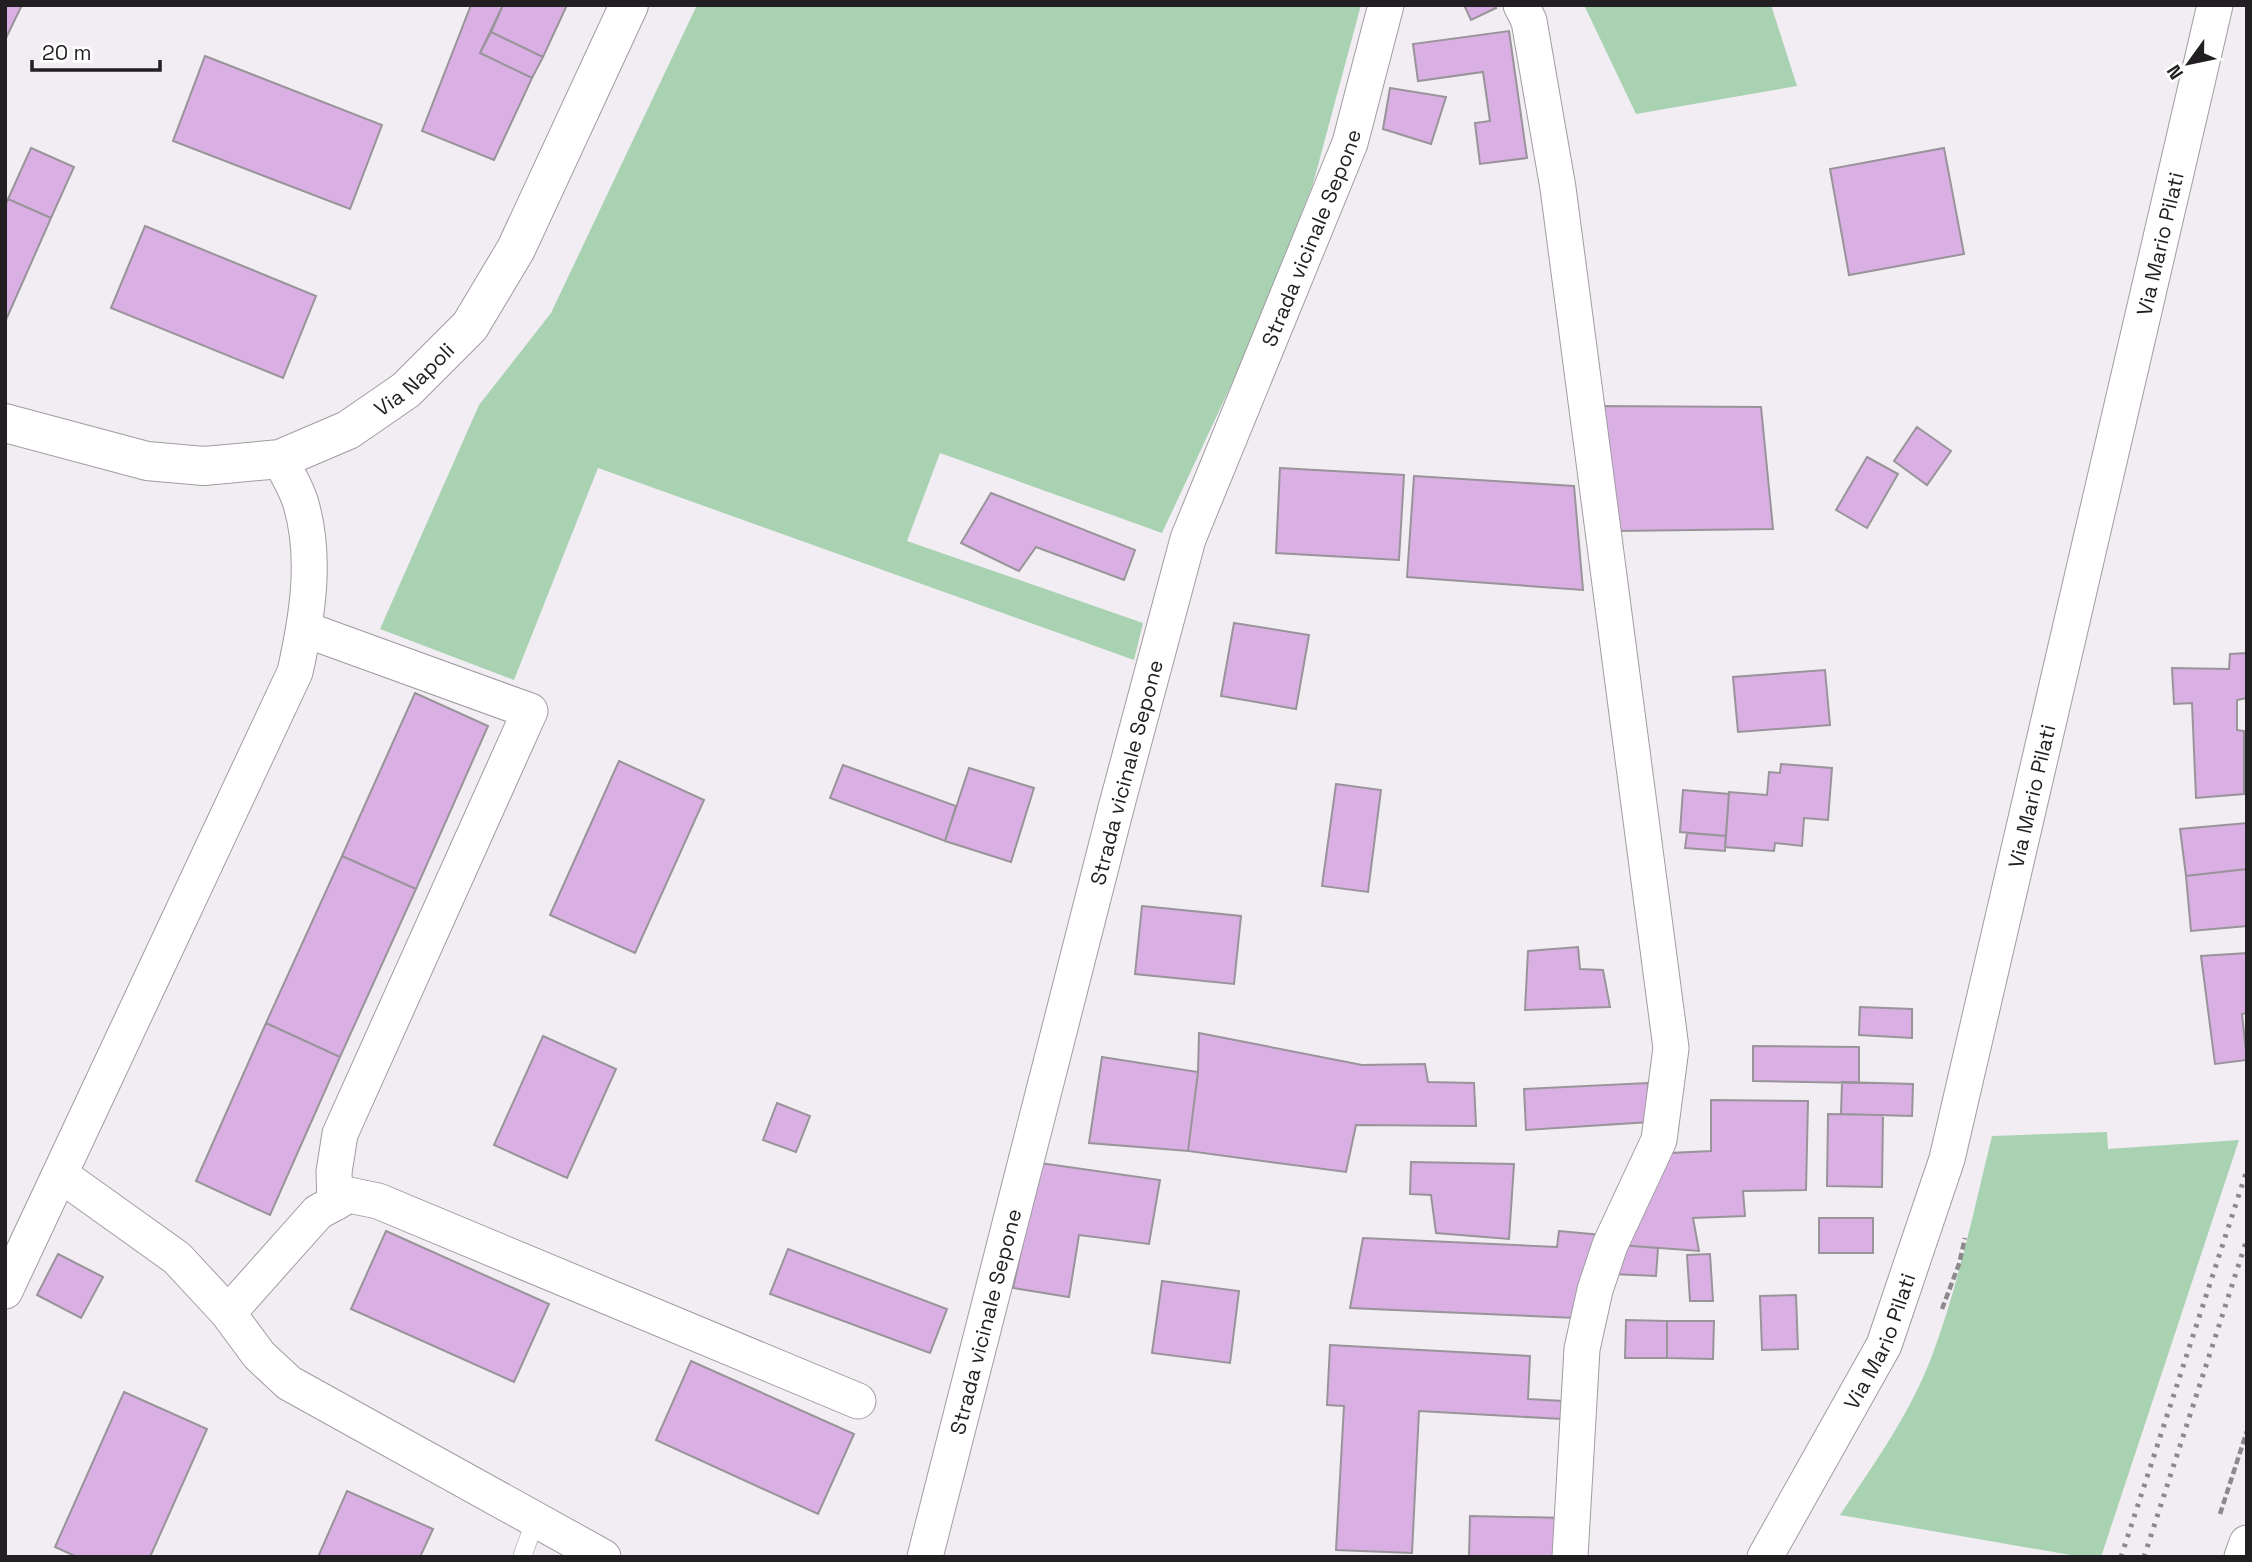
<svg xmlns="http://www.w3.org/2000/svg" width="2252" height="1562" viewBox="0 0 2252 1562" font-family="'Space Grotesk',sans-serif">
  <rect width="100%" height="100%" fill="#f2edf3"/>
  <path fill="#a9d2b3" d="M697,5H1361L1313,184L1248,349L1162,533L940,453L907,541L1143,623L1134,660L598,468L514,680L380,629L479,405L551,313Z
    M1584,5H1771L1797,86L1636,114Z
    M2107,1132L2108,1149L2239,1140L2101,1557H2082L1840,1515C1874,1464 1912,1411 1933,1353C1959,1283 1974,1209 1992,1136Z"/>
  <path fill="#dab0e4" stroke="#989499" stroke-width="2" d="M5,5H22L5,40Z
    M471,5H503L480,53L532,78L494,160L422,131Z
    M503,5H567L543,57L491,32Z
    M1464,5H1494L1496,8L1471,20Z
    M1509,31L1527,158L1480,164L1475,123L1490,121L1483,72L1418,81L1413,44Z
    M491,32L543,57L532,78L480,53Z
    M205,56L382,125L350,209L173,141Z
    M1390,88L1446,97L1431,144L1383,129Z
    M31,148L74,167L51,218L8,199Z
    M1944,148L1964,254L1849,275L1830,169Z
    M8,199L51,218L5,322V206Z
    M145,226L316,296L283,378L111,308Z
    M1596,406L1761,407L1773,529L1616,531Z
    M1917,427L1951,451L1927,485L1894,461Z
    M1867,457L1898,474L1867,528L1836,510Z
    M1280,468L1404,475L1399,560L1276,553Z
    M1414,476L1574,486L1583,590L1407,577Z
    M991,493L1135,550L1124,580L1036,547L1019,571L961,543Z
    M1234,623L1309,635L1296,709L1221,696Z
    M2247,653V698L2237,700V730L2244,731V794L2196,798L2192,703L2174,704L2172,668L2229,669L2230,654Z
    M1825,670L1830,725L1738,732L1733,677Z
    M415,693L488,726L416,889L342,856Z
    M619,761L704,800L635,953L550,915Z
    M1781,764L1832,768L1828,820L1804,818L1802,846L1775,843L1774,851L1725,847L1729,792L1767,795L1769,772L1780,773Z
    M843,765L956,806L945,841L830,798Z
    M969,768L1034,788L1011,862L945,841Z
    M1336,784L1381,790L1368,892L1322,886Z
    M1683,790L1729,794L1726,836L1680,832Z
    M2247,823V869L2186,876L2180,829Z
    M1687,833L1726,836L1725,851L1685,848Z
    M342,856L416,889L340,1057L266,1023Z
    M2247,869V926L2191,931L2186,876Z
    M1142,906L1241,916L1234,984L1135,974Z
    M1578,947L1580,969L1603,970L1610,1007L1525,1010L1528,951Z
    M2247,953V1013L2242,1014L2247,1060L2215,1064L2201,956Z
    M1860,1007L1912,1009V1038L1859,1035Z
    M266,1023L340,1057L270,1215L196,1181Z
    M1199,1033L1362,1065L1425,1064L1428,1082L1474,1083L1476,1126L1356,1125L1346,1172L1188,1151L1198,1072Z
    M543,1036L616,1069L567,1178L494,1145Z
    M1753,1046L1859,1047V1083L1753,1081Z
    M1102,1057L1198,1072L1188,1151L1089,1143Z
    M1842,1082L1913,1084L1912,1116L1841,1114Z
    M1648,1083L1650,1122L1526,1130L1524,1089Z
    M1711,1100L1808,1101L1806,1190L1743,1191L1745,1216L1693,1218L1699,1251L1620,1245L1669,1153L1711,1151Z
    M777,1103L810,1116L796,1152L763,1140Z
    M1828,1114L1883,1115L1882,1187L1827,1186Z
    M1411,1162L1514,1164L1509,1239L1436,1233L1431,1195L1410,1194Z
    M1040,1163L1160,1180L1149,1244L1079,1235L1069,1297L1013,1288Z
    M1819,1218H1873V1253H1819Z
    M386,1231L549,1304L514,1382L351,1309Z
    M1559,1231L1601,1235L1576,1318L1350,1308L1363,1238L1557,1247Z
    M1620,1245L1658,1248L1656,1276L1612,1274Z
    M788,1249L947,1309L930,1353L770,1294Z
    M58,1254L103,1277L81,1318L37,1295Z
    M1710,1254L1713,1301H1690L1687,1255Z
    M1162,1281L1239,1291L1230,1363L1152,1353Z
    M1796,1295L1798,1349L1762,1350L1760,1296Z
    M1626,1320L1667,1321V1358H1625Z
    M1667,1321H1714L1713,1359L1667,1358Z
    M1330,1345L1530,1356L1528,1399L1563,1401L1562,1419L1419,1411L1412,1553L1336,1550L1344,1406L1327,1405Z
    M691,1361L854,1434L818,1514L656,1440Z
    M124,1392L207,1429L150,1557H77L55,1547Z
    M347,1491L433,1529L420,1557H318Z
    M1470,1516L1567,1518L1566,1557L1469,1556Z"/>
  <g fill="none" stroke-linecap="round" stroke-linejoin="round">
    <g stroke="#a09ca1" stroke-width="19">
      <path id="lane" d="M522,1557L535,1521"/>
    </g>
    <g stroke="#a09ca1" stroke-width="37">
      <g id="street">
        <path d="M1521,5L1529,21L1558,188L1671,1048L1659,1140L1610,1245L1595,1290L1582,1349L1570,1557"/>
        <path d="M304,629L530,711L340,1134L334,1172L335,1203"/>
        <path d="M61,1175L177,1258L228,1313L259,1355L289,1383L603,1557"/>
        <path d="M5,1291L295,672C307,618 317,559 301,504C297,489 287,474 280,459"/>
        <path d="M228,1313L318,1212L349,1195L378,1201L858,1401"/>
        <path id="s1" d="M925,1557L1116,808L1188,539L1350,143L1386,5"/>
        <path id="s2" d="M1765,1557L1884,1345L1947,1159L2215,5"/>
        <path d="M2242,1557L2247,1543"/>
      </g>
    </g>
    <g stroke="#a09ca1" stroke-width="40">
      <g id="secondary">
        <path id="s3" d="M5,423L147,461L204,466L280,459L348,430L406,390L470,326L516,249L629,5"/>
      </g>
    </g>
    <path stroke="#8c898d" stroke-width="4.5" stroke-dasharray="7 3.5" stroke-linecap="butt" d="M1942,1309L1959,1264L1965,1238
      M2220,1514L2247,1431"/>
    <use href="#lane" stroke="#fff" stroke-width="18"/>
    <use href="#street" stroke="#fff" stroke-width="35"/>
    <use href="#secondary" stroke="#fff" stroke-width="38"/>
    <path stroke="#8c898d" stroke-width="5" stroke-dasharray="3.5 7" stroke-linecap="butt" d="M2121,1557L2247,1170
      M2144,1557L2247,1239"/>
  </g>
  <g text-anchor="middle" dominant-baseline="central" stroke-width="7" stroke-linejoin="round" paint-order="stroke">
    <g font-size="21" fill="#211f21" stroke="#fff">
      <text stroke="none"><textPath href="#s1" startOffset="1377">Strada vicinale Sepone</textPath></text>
      <text stroke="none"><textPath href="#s2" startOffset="1379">Via Mario Pilati</textPath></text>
      <text stroke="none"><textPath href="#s3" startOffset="438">Via Napoli</textPath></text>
      <text stroke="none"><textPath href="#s1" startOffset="810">Strada vicinale Sepone</textPath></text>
      <text stroke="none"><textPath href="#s2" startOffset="812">Via Mario Pilati</textPath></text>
      <text stroke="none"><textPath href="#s1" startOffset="243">Strada vicinale Sepone</textPath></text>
      <text stroke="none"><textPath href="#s2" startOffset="245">Via Mario Pilati</textPath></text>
    </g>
  </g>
  <rect width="2252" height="1562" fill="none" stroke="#211f21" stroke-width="14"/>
  <g transform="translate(2189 63) rotate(237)" stroke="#ffffff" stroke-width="5" paint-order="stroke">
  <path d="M0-5L12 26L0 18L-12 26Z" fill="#211f21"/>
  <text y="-10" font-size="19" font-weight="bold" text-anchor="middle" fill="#211f21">N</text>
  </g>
  <path d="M32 60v10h128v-10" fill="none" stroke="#211f21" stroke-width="3.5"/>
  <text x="42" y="60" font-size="21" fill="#211f21" stroke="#ffffff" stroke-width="5" paint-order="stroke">20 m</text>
</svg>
